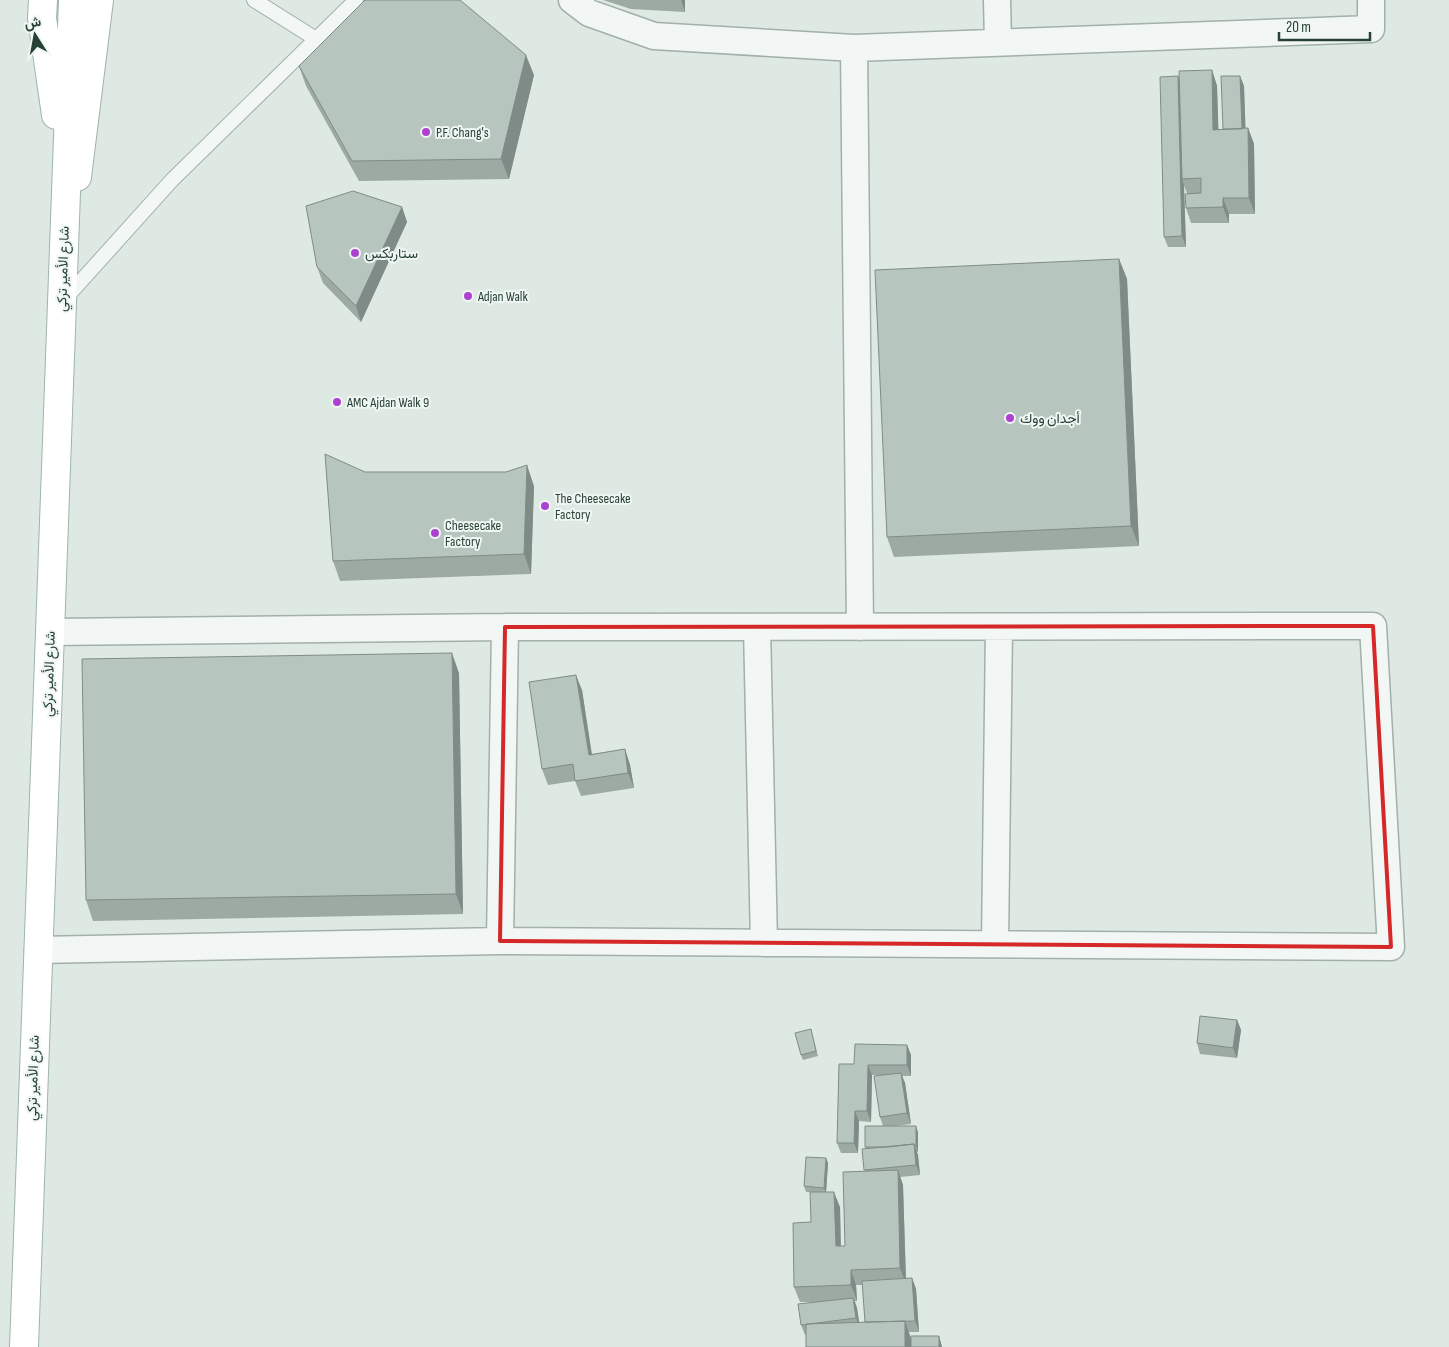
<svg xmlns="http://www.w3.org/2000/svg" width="1449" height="1347" viewBox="0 0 1449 1347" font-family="'Sofia Sans Condensed',Vazirmatn,sans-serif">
  <rect width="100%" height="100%" fill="#dfe9e4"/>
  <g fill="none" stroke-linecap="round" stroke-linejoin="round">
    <g stroke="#a1b0a8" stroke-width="16">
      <path id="lane" d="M254,0L316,39
        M64,300L172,180L356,0"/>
    </g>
    <g stroke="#a1b0a8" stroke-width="29">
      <path id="street" d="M572,0L589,13L654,36L854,48L1371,29V0
        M997,0L998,42
        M854,48L860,627
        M757,627L764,943
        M500,941L505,627
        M995,944L999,627
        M38,950L500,941L1391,947L1373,626L505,627L51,632"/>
    </g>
    <g stroke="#a1b0a8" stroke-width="30">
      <path id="secondary" d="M77,177L99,0"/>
    </g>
    <g stroke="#9eb5aa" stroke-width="30">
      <path id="primary" d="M43,0L42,18L56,115
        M24,1347L73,0"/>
    </g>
    <use href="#lane" stroke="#f2f7f5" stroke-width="14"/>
    <use href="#street" stroke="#f2f7f5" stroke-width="26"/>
    <use href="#secondary" stroke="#fff" stroke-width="28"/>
    <use href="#primary" stroke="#fff" stroke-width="28"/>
  </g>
  <path fill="#9daaa4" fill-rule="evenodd" d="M603,0H685V12L631,9Z
    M299,66L534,75L509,179L359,181L306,86Z
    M1212,70L1217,86L1218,129H1223L1240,76L1244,86L1245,129L1248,128L1254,144L1255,214H1229V223H1191L1186,208L1187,193L1184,186L1186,247H1168L1164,237L1178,76L1179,79Z
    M402,207L407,222L361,322L323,283L317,267Z
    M1119,259L1127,279L1139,546L894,557L887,537Z
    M365,472L534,486L531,574L340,581L333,561Z
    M459,673L463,914L93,921L86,900Z
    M582,690L592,754L625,749L630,765L634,788L581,796L575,781L548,785L542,769Z
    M1237,1020L1241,1030L1237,1058L1200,1054L1197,1043Z
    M811,1029L818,1056L803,1060L801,1055Z
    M907,1045L911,1055V1076H902L905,1083L911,1124L895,1126L918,1132V1152H917L918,1155L920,1175L900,1177L903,1185L906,1278H912L916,1289L919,1332H909L911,1340L939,1336L942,1347H806V1335H805L801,1325L819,1302H800L794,1287L811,1222L812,1192H806L804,1186L826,1158L828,1163L826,1192L840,1207L841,1246H845L865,1171L866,1149L865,1147L883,1126L880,1117V1075H872L871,1122L859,1121L858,1153H841L837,1143L854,1064ZM856,1285H863L865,1322H859L857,1308L855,1301H857Z"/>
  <path fill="#7f8b86" d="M681,0H685V12Z
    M526,55L534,75L509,179L501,159Z
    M1212,70L1217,86L1219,145L1213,130Z
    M1178,76L1182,87V179L1184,186L1186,247L1182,236Z
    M1240,76L1244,86L1246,140L1242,129Z
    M1248,128L1254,144L1255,214L1249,198Z
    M1223,198L1229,214V223L1223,207Z
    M402,207L407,222L361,322L356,306Z
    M1119,259L1127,279L1139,546L1131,526Z
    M527,465L534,486L531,574L524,554Z
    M452,653L459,673L463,914L456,894Z
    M576,675L582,690L594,770L589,755Z
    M625,749L630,765L634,788L628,773Z
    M1237,1020L1241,1030L1237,1058L1233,1048Z
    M907,1045L911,1055V1076L907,1065Z
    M868,1065L872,1075L871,1122L867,1111Z
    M901,1073L905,1083L911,1124L907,1113Z
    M855,1111L859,1121L858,1153L854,1143Z
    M916,1126L918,1132V1152L916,1146Z
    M914,1144L918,1155L920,1175L916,1165Z
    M826,1158L828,1163L826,1193L824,1188Z
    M898,1170L903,1185L906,1284L900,1268Z
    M834,1192L840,1207L841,1261L836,1246Z
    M851,1270L856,1285L857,1301L851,1285Z
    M912,1278L916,1289L919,1332L915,1321Z
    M853,1298L857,1308L860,1328L856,1318Z
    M905,1321L912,1342V1347H905Z
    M939,1336L942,1347H939Z"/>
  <path fill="#b6c6bf" stroke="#7f8b86" d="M365,0H460L526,55L501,159L352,161L299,66Z
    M1212,70L1213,130L1248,128L1249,198H1223V207L1186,208L1185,194L1201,193V178L1182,179L1179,71Z
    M1178,76L1182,236L1164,237L1160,77Z
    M1221,76H1240L1242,129H1223Z
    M353,191L402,207L356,306L317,267L306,206Z
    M1119,259L1131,526L887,537L875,270Z
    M325,454L365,472H506L527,465L524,554L333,561Z
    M452,653L456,894L86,900L82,659Z
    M576,675L589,755L625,749L628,773L575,781L573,764L542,769L529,682Z
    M1200,1016L1237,1020L1233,1048L1197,1043Z
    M811,1029L816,1051L801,1055L795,1033Z
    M855,1044L907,1045V1065H868L867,1111H855L854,1143H837L839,1064H854Z
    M901,1073L907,1113L880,1117L874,1076Z
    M865,1126H916V1146H915L914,1144L888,1147H865Z
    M914,1144L916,1165L864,1170L862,1149Z
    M806,1157L826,1158L824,1188L804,1186Z
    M898,1170L900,1268L851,1270V1285L794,1287L793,1223L811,1222L810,1192H834L836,1246H845L843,1172Z
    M912,1278L915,1321L865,1322L862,1281Z
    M853,1298L856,1318L801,1325L798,1304Z
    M905,1321V1347H806V1324Z
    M911,1336H939V1347H911Z"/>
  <path fill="none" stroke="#d62828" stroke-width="4" stroke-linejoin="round" d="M1373,626L1391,947L500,941L505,627Z"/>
  <g fill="#ae41d1" stroke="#eff6f3" stroke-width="2">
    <circle cx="426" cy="132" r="5"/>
    <circle cx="355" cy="253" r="5"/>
    <circle cx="468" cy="296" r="5"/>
    <circle cx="337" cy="402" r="5"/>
    <circle cx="1010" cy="418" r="5"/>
    <circle cx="545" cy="506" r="5"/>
    <circle cx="435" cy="533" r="5"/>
  </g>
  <g text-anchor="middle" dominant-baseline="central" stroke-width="4" stroke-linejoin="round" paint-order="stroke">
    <g font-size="14" fill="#284135" stroke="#eff6f3" text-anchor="start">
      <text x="436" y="132">P.F. Chang's</text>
      <text x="365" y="253">ستاربكس</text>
      <text x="478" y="296">Adjan Walk</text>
      <text x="347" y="402">AMC Ajdan Walk 9</text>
      <text x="1020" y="418">أجدان ووك</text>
      <text x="555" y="498">The Cheesecake<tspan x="555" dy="16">Factory</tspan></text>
      <text x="445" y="525">Cheesecake<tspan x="445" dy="16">Factory</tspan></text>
    </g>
    <g font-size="14" fill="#284135" stroke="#eff6f3">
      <text transform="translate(63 269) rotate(-88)">شارع الأمير تركي</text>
      <text transform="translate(49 674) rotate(-88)">شارع الأمير تركي</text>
      <text transform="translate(33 1078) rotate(-88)">شارع الأمير تركي</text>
    </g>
  </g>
  <g transform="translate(35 35) rotate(349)" stroke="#eff6f3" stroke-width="4" paint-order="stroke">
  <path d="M0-4L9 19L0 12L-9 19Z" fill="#284135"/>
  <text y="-8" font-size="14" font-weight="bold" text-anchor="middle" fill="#284135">ش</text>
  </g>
  <path d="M1279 32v8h91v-8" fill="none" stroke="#284135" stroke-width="2.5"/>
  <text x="1286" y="32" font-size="15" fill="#284135" stroke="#eff6f3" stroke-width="4" paint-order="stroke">20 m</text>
</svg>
